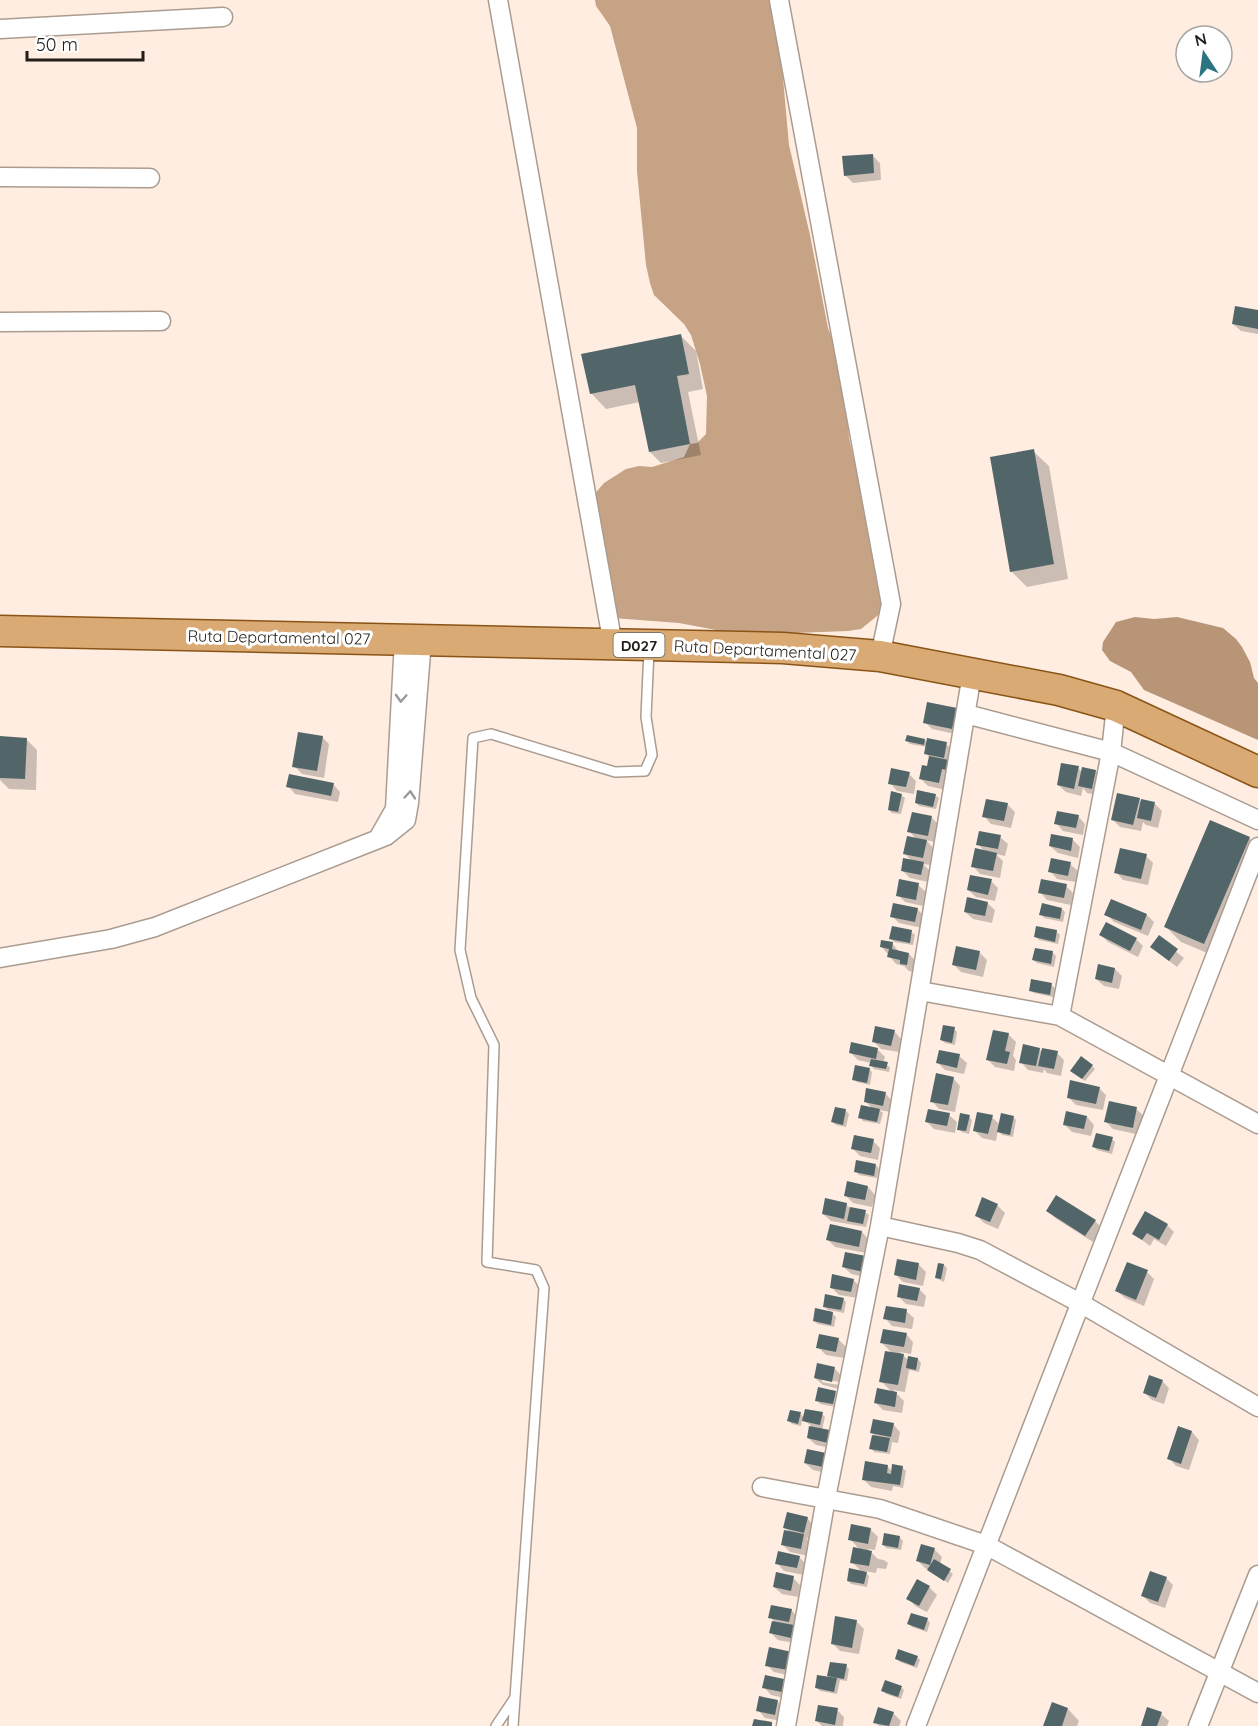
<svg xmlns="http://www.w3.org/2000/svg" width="1258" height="1726" viewBox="0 0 1258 1726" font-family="Quicksand,sans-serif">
  <rect width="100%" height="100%" fill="#feede0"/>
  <path fill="#c7a385" d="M595,0H776L789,145L810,235L828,328L833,341L846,397L849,438L865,507L879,547L882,612L861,629L848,631L743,635L679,623L613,618L586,504L604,483L626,469L639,466L652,467L684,457L690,444L697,443L706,434L707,396L700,364L691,335L684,324L654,295L650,283L646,265L637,171V128L610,26L596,6Z"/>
  <path fill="#b99578" d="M1135,617L1154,619L1177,617L1223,628L1236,639L1242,647L1250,662L1254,678L1258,683V740L1144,690L1131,672L1110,661L1102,650L1103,642L1116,622Z"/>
  <path fill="#0003" fill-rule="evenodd" d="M872,155L880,163L881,180L853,183L845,175Z
    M1258,311V334L1241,331L1233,324Z
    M680,335L696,351L703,389L688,392L701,455L661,463L650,452L640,402L606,409L591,393Z
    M1033,451L1049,466L1068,579L1027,587L1011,571Z
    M956,709L964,716L960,735L932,729L925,722Z
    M322,737L329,744L324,778L302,774L294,766Z
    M0,738L26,739L37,750L36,790L9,789L0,780Z
    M925,740L928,743L946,744L954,751L946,790L928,786L921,779L928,768L930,758L926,753L927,747L910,744L907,741Z
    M1078,768L1082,772L1095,771L1102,778L1099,795L1087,793L1083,788L1081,796L1066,792L1058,785Z
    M909,774L916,781L914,794L897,791L890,783Z
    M333,784L340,792L338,802L295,794L288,786Z
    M901,795L905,798L901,814L892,813L889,810Z
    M935,795L939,798L936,809L919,806L916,803Z
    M1139,800L1142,803L1155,804L1162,811L1158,828L1146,825L1143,822L1141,831L1120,827L1113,820Z
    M1007,804L1015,812L1011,828L991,824L984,816Z
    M1078,816L1085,824L1083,835L1063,831L1056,823Z
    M931,817L939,825L935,842L926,840L934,849L931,865L923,864L930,871L928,882L910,878L902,870L912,861L905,854L917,840L909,831Z
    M1000,837L1008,844L1005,856L996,854L1003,861L1000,878L980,874L973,866L985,852L978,844Z
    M1249,838L1258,847L1219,958L1181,942L1166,927Z
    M1073,840L1080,847L1078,858L1058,853L1050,846Z
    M1146,856L1153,863L1148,885L1123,880L1116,872Z
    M1070,864L1078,871L1076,882L1057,879L1050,871Z
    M991,881L998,888L995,901L976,897L968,890Z
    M918,885L926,892L923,906L905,902L898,895Z
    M1066,886L1073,893L1071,905L1047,900L1040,892Z
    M987,903L995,910L992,923L973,919L965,912Z
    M917,909L925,917L922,928L899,923L892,916Z
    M1062,909L1065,912L1063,922L1044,918L1041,914Z
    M1106,914L1147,915L1154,922L1148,936L1114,922Z
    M1056,931L1060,935L1058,944L1039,940L1036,937Z
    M911,932L915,935L913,945L894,942L891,938Z
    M1101,935L1136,939L1143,946L1138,957L1108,942Z
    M1159,938L1184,958L1177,967L1160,954Z
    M892,943L899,952L909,954L916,961L914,972L909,971L904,966L896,964L881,946Z
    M979,952L987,960L983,977L961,972L953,964Z
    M1053,953L1056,956L1054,967L1037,963L1033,960Z
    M1115,969L1122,976L1119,989L1104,986L1096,979Z
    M1051,985L1055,988L1053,997L1034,993L1031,990Z
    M954,1029L957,1032L955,1045L945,1043L941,1040Z
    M894,1031L901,1039L899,1052L881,1049L873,1041Z
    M1008,1034L1016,1042L1013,1056L1016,1060L1014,1071L995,1067L988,1060Z
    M877,1049L885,1057L883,1063L890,1067L889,1072L874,1069L871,1065V1063L858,1060L851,1053Z
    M1039,1049L1043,1053H1057L1064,1060L1061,1076L1047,1073L1044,1069L1043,1073L1028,1070L1021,1062Z
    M959,1056L967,1063L964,1074L945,1070L938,1063Z
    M1092,1066L1095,1069L1085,1081L1075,1074Z
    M869,1069L872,1072L870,1085L857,1082L854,1079Z
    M953,1078L960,1086L955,1112L939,1109L932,1101Z
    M1099,1088L1106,1095L1103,1110L1076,1105L1068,1097Z
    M885,1093L892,1101L890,1112L879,1110L883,1113L880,1124L863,1121L860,1117L873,1109L865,1101Z
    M1136,1109L1144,1116L1140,1135L1113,1129L1106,1122Z
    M845,1110L849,1114L846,1127L836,1125L833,1122Z
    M949,1115L957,1122L955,1133L934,1129L927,1122Z
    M969,1117L972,1120L969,1134L962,1132L959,1129Z
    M992,1117L1000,1125L1013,1117L1016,1120L1013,1137L1002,1135L998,1130L996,1141L982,1138L975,1131Z
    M1087,1117L1094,1125L1091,1136L1072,1132L1065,1125Z
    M1112,1139L1115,1142L1112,1154L1097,1150L1094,1147Z
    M873,1141L880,1148L878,1160L860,1156L853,1149Z
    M875,1165L879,1168L877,1178L859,1175L856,1171Z
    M868,1187L875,1195L872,1207L853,1203L845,1195Z
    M846,1204L851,1209L865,1212L869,1215L866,1227L831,1221L823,1214Z
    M997,1205L1005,1213L998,1229L984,1223L976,1215Z
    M1048,1211L1095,1221L1102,1228L1093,1242L1055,1218Z
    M1167,1225L1174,1232L1166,1246L1154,1239L1150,1246L1134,1234Z
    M862,1232L869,1240L866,1253L835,1247L828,1240Z
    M846,1253L870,1278L851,1274L844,1267Z
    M918,1264L926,1272L923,1286L903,1282L896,1275Z
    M944,1265L947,1268L944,1282L936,1278Z
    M1147,1272L1154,1279L1144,1306L1125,1298L1117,1291Z
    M853,1280L861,1287L858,1298L839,1295L831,1287Z
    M919,1289L926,1296L924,1307L906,1304L899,1297Z
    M843,1299L846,1302L844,1313L829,1310L836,1317L834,1327L818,1324L814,1321L831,1313L824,1306Z
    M906,1311L914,1318L912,1329L892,1326L885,1318Z
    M906,1334L913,1342L911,1354L900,1352L909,1361L910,1358L918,1359L921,1363L919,1372L909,1370L905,1392L893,1390L904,1401L902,1413L883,1410L876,1403L892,1392L881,1381L893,1354L882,1343Z
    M838,1339L846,1347L844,1358L826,1355L818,1347Z
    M834,1368L842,1376L839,1389L823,1385L815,1378ZM822,1379L839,1382V1385L822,1382Z
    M1162,1381L1169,1388L1164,1404L1152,1400L1145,1393Z
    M835,1393L839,1396L836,1407L820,1404L817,1400Z
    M800,1413L804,1418L822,1414L825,1417L822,1430L830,1432L837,1439L835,1449L816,1445L808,1438L811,1425L802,1420L801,1426L792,1424L789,1421Z
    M893,1424L900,1432L898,1443L892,1442L890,1454L874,1452L871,1448L876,1437L872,1433Z
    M1179,1428L1192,1432L1199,1440L1189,1470L1176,1466L1169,1458Z
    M825,1455L830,1474L813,1470L805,1463Z
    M887,1466L893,1472L903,1468L906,1471L903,1488L893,1486L892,1491L871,1487L863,1479Z
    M807,1518L814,1526L811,1539L806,1538L811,1543L808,1556L790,1552L782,1544L790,1532L785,1528Z
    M870,1529L878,1537L875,1550L868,1549L878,1559L884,1560L888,1563L886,1569L877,1568L876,1573L864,1571L869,1576L867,1587L851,1584L848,1581L862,1572L852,1562L860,1550L850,1539Z
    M899,1537L903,1541L901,1550L886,1548L883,1544Z
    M934,1549L942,1557L940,1564L953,1574L948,1583L925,1568L918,1561Z
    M799,1557L807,1565L804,1575L784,1571L777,1563Z
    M793,1578L800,1585L798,1597L782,1594L774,1587Z
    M1166,1578L1173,1585L1165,1608L1150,1603L1143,1596Z
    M918,1581L930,1588L937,1595L927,1612L915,1606L908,1598Z
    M791,1610L799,1618V1644L778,1640L771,1633L774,1621L770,1617Z
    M927,1619L930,1623L927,1632L912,1627L909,1624Z
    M856,1621L864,1629L859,1654L840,1651L832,1643Z
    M770,1649L795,1677L774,1672L767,1665Z
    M917,1657L920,1660L917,1668L900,1662L897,1659Z
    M831,1663L846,1666L849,1669L847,1681L840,1680L837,1694L820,1691L817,1688L828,1678Z
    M784,1680L791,1687L789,1699L771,1695L764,1687Z
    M901,1687L904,1690L901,1699L886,1694L883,1691Z
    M760,1698L778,1702L785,1709L782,1721L765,1718L758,1710Z
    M1068,1709L1079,1721L1077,1726H1045Z
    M837,1710L844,1717L843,1726H822L817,1721Z
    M893,1713L901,1721L899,1726H879L875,1722Z
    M1161,1714L1169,1721L1167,1726H1142Z"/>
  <path fill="#526669" d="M873,154L874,173L844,176L842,156Z
    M1235,306L1258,310V329L1232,324Z
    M681,334L689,374L677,376L690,444L649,452L635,385L590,394L581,354Z
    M1034,449L1054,564L1010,572L990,457Z
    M927,702L957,708L952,729L923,723Z
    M298,732L323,736L317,771L292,767Z
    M907,735L925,739L924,745L905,741Z
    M0,736L27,738L25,779L0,778Z
    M927,738L947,742L944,758L924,754Z
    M929,756L949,760L947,770L942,769L939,783L919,779L922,765L927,766Z
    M1061,763L1079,766L1074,789L1057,785Z
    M1082,767L1096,770L1092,789L1078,786Z
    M891,768L910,772L906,787L888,784Z
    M289,774L334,783L331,796L286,787Z
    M917,790L936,794L933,807L915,803Z
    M891,791L902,794L898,812L888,810Z
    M1117,793L1140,798L1133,825L1111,820Z
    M986,799L1008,803L1004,821L982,817Z
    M1141,799L1155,802L1151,821L1137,818Z
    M1057,811L1079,815L1076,828L1054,824Z
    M912,812L932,816L928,836L907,832Z
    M1210,820L1250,837L1204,944L1164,927Z
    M979,831L1001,835L998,849L976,845Z
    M1051,834L1073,838L1071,851L1049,846Z
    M907,836L927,840L923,858L903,854Z
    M975,848L997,853L993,871L971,867Z
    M1120,848L1147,854L1141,879L1114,873Z
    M903,858L924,862L921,875L901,871Z
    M1051,858L1071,862L1068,876L1048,872Z
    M970,875L992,879L988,895L967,890Z
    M899,879L919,883L916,900L896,896Z
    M1041,879L1067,884L1064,898L1038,893Z
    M967,897L988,902L985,916L964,912Z
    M1111,899L1147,914L1141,930L1104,915Z
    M893,903L918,908L915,922L890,917Z
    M1042,903L1062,908L1060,919L1039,915Z
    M1106,922L1137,938L1130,951L1099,935Z
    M892,926L912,930L910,943L889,939Z
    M1036,926L1057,930L1055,942L1034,937Z
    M1159,935L1178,949L1169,961L1150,947Z
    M881,940L893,942L892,949L909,953L907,965L900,964V960L887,957L889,949L880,947Z
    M956,946L980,951L976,970L952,965Z
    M1035,948L1053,951L1051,964L1032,960Z
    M1098,964L1115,968L1112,983L1095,979Z
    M1031,979L1052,983L1050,995L1029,991Z
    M943,1025L955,1027L952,1043L940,1040Z
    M875,1026L895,1030L891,1046L872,1042Z
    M993,1030L1009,1033L1005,1051L1010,1052L1007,1064L986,1060Z
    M851,1042L878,1048L876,1059L849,1053Z
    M1023,1044L1040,1048L1036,1066L1019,1063Z
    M1042,1048L1058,1051L1054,1069L1038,1066Z
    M939,1050L960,1054L957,1068L936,1063Z
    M1081,1056L1093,1065L1082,1079L1070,1071Z
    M871,1059L888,1062L886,1069L869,1066Z
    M855,1065L870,1068L867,1083L852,1080Z
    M936,1073L954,1077L948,1105L930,1102Z
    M1070,1080L1100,1087L1096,1104L1067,1098Z
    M866,1088L886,1092L883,1106L864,1102Z
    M1109,1101L1137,1107L1133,1128L1104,1122Z
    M861,1105L880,1109L877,1122L858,1118Z
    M835,1107L846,1109L843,1125L831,1122Z
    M928,1109L950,1113L947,1126L925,1122Z
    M1066,1111L1087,1116L1084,1129L1063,1125Z
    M977,1112L993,1115L988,1134L973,1131Z
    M960,1113L970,1115L966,1131L957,1130Z
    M1001,1113L1014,1116L1010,1135L997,1132Z
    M1096,1133L1113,1137L1109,1151L1092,1147Z
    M854,1135L874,1139L871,1153L851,1149Z
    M856,1160L876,1164L874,1176L854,1172Z
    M847,1181L868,1186L865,1200L844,1196Z
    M1056,1195L1096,1220L1085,1236L1046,1211Z
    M982,1197L998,1204L990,1222L975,1216Z
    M825,1198L847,1203L844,1219L822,1214Z
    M850,1207L866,1210L863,1224L847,1221Z
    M1145,1211L1168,1224L1159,1240L1147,1233L1142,1240L1132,1234Z
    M830,1224L862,1231L859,1247L826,1240Z
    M845,1252L866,1256L863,1272L842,1267Z
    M897,1259L919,1263L916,1280L894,1275Z
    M1127,1262L1148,1270L1136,1300L1115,1291Z
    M938,1263L944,1264L941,1279L935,1278Z
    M832,1274L854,1279L851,1292L830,1288Z
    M899,1284L920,1288L917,1301L897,1297Z
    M825,1294L844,1298L841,1310L823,1307Z
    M886,1306L907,1309L905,1323L883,1319Z
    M815,1308L833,1312L831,1325L813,1321Z
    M883,1329L907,1333L904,1347L880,1343Z
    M819,1334L839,1338L836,1352L816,1348Z
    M885,1351L904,1354L898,1385L879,1382Z
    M908,1356L918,1358L916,1370L906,1368Z
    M817,1363L835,1367L832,1382L814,1378Z
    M1149,1375L1163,1380L1156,1398L1143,1393Z
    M818,1387L836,1391L833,1404L815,1401Z
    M877,1388L897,1392L895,1407L874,1403Z
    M805,1409L823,1412L820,1425L802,1421Z
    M790,1410L801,1412L798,1424L787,1421Z
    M873,1419L894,1423L891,1437L870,1433Z
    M809,1426L830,1430L828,1443L807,1438Z
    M1178,1426L1192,1431L1181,1464L1167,1459Z
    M872,1435L890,1438L887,1452L869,1449Z
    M807,1449L826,1453L823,1467L804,1463Z
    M865,1461L888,1465L887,1473L891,1474L892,1464L903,1466L900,1485L862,1480Z
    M787,1512L808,1517L804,1533L783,1528Z
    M851,1524L871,1528L868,1544L848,1540Z
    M784,1530L804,1534L801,1549L781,1545Z
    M884,1533L900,1536L898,1548L882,1545Z
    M921,1544L935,1548L930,1565L916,1561Z
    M853,1547L872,1551L869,1566L850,1563Z
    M778,1551L800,1556L797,1568L775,1564Z
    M934,1559L951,1569L944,1581L927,1570Z
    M849,1568L867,1572L864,1584L847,1581Z
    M1150,1571L1167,1577L1158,1602L1141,1596Z
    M776,1572L794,1576L791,1591L773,1587Z
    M917,1579L930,1586L919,1606L906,1599Z
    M771,1605L792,1609L789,1622L768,1618Z
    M911,1613L928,1618L924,1630L907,1624Z
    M835,1616L857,1620L852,1648L831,1644Z
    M772,1621L794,1625L791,1638L769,1633Z
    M769,1647L792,1652L788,1670L765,1666Z
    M898,1649L918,1656L914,1666L895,1659Z
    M830,1662L847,1664L844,1679L827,1676Z
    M765,1675L784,1679L782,1692L762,1688Z
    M817,1675L837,1678L834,1692L815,1688Z
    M885,1680L902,1686L898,1697L881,1691Z
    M759,1696L778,1700L775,1715L756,1711Z
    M1052,1702L1068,1708L1062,1726H1043Z
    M818,1705L838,1708L835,1725L815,1721Z
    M878,1707L894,1712L889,1726L873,1723Z
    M1147,1707L1162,1712L1157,1726H1141Z
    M754,1719L772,1722V1726H752Z"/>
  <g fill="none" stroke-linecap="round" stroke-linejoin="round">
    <g stroke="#ab9c90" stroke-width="12">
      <path id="lane" d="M496,1726L514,1699
        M513,1726L544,1288L536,1270L487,1262L494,1045L471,998L460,950L473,738L491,734L615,772L645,771L652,755L646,717L649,650"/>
    </g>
    <g stroke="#ab9c90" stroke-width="21">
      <path id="street" d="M498,0L613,645
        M779,0L891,604L880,656
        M0,29L223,17
        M0,177L150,178
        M0,322L161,321
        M1116,706L1111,752L1060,1016L1258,1124
        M966,714L1111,752L1258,820
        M379,837L395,809L404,640
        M0,958L111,939L155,927L386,836L406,820L409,803L422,640
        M920,991L1060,1016
        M880,1226L958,1243L980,1250L1080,1303L1258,1407
        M762,1487L880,1509L986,1545L1258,1693
        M786,1726L826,1498L880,1226L972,674
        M916,1726L1258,847
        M1198,1726L1258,1575"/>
    </g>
    <g stroke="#8a5417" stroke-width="33">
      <path id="primary" d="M0,631L783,648L880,656L1059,690L1116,706L1258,772"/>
    </g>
    <use href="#lane" stroke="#fff" stroke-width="9"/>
    <use href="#street" stroke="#fff" stroke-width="18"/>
    <use href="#primary" stroke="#daaa74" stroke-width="30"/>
  </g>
  <defs><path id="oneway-chevron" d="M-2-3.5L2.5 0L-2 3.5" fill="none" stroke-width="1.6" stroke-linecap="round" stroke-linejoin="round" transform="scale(1.5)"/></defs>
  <g stroke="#9c9997">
    <use href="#oneway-chevron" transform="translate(401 698) rotate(93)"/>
    <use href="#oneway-chevron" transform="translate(410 795) rotate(-85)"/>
  </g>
  <g text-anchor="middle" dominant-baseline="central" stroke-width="6" stroke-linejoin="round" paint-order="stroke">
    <rect fill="#fff" stroke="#64615d" stroke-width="1.5" x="613.5" y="633" width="51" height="24" rx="4.5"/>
    <g font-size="15" font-weight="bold" fill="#221d18">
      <text x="639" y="645">D027</text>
    </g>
    <g font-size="16" fill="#221d18" stroke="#fff">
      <text transform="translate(279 637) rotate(1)">Ruta Departamental 027</text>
      <text transform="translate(765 650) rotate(3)">Ruta Departamental 027</text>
    </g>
  </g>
  <g transform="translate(1204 54) rotate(347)"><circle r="28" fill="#ffffff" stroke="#a7a5a3" stroke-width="1.5"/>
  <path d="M0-4.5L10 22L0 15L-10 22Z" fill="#2c747f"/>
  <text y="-9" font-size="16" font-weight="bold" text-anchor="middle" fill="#221d18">N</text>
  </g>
  <path d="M27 51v9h116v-9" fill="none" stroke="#221d18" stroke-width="3"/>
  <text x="36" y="51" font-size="18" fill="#221d18" stroke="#ffffff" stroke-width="4.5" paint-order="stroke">50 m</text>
</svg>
